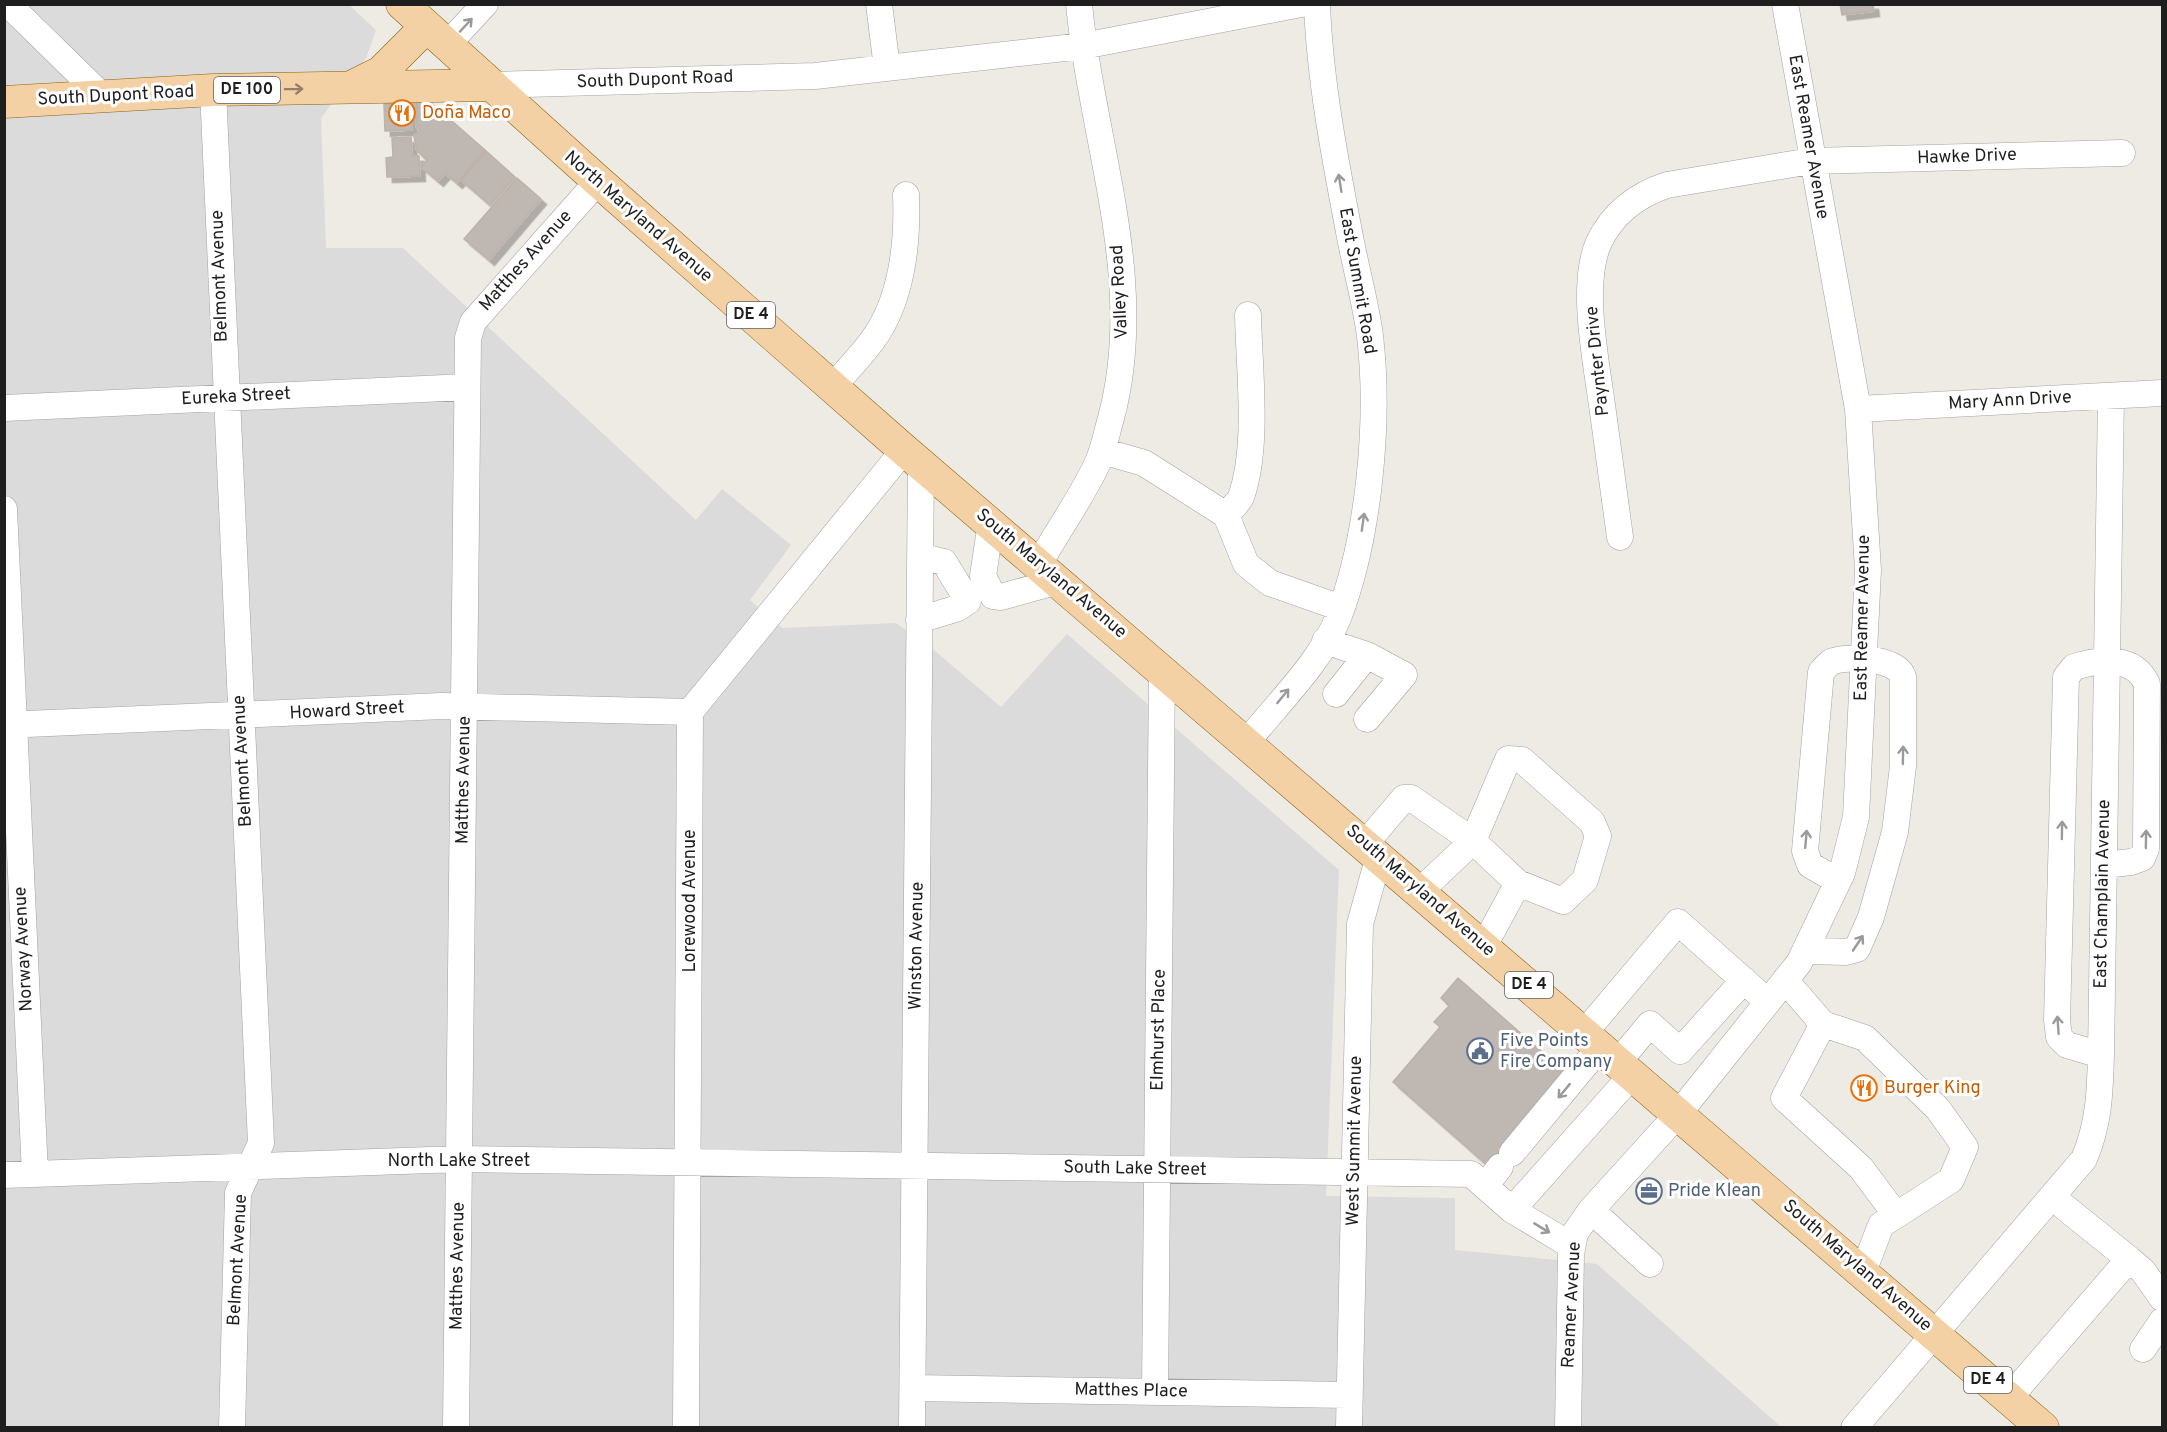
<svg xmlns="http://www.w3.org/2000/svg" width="2167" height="1432" viewBox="0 0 2167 1432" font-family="Overpass,sans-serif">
  <defs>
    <filter id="shadow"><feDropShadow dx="5.5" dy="5.5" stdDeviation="0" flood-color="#0004"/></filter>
  </defs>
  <rect width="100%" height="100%" fill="#eeebe5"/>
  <path fill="#dcdbdb" d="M5,4L349,5L376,30L366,58L321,118L326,248H403L696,520L722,489L791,545L750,600L782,628L896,623L935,651L1001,707L1067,634L1339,870L1326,1196L1455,1198V1250L1597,1264L1781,1427L5,1428Z"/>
  <path fill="#beb7b2" stroke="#beb2a9" stroke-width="1.5" filter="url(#shadow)" d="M1840,4H1873L1874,11L1842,15Z
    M429,101L485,150L457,183L445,173L438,181L421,167L427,160L417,151L414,136L420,130L416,127L417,102Z
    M417,102L416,119H412V130L385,131L384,104Z
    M411,137L412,156H419L420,176L387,177L386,158L393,157L392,138Z
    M486,151L515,177L490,205L461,180Z
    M517,178L541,199L489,260L464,239Z
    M1458,978L1567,1074L1488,1166L1393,1082L1440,1027L1434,1022L1449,1006L1441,998Z"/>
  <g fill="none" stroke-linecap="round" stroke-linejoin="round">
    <g stroke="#a2a2a2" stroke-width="27">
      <path id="minor" d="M8,4L101,95
        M879,4L887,68
        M446,46L485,4
        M489,85L815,76L1083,46L1301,4
        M213,90L261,1143L238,1193L232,1428
        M832,387C846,372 860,357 872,341C902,301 908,243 906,195
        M4,408L467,387
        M1858,409L2162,393
        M1102,451L1144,463L1226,515L1246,564L1270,583L1341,608
        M4,509L35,1174
        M1226,515C1231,509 1238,503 1241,497C1259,447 1249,368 1248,315
        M991,523L983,576L993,596L1001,597L1059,581
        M1620,537C1614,493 1608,449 1602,405C1596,361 1580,283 1599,242C1613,213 1637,195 1667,185L1811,161L2122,153
        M1039,564C1058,530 1082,497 1098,462C1104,448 1107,432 1111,418C1148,280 1092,143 1079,4
        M919,620L958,608L968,601L944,562L920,556
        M1325,641L1367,655L1404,675L1367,719
        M1336,694L1367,655
        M4,725L442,706L690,712
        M1247,742C1276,705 1321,662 1338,618C1369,538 1380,421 1370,336C1366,305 1357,273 1351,242C1336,164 1320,84 1317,4
        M1365,844L1404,798H1411L1473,841L1508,759L1522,760L1592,822L1598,836L1585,880L1563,901L1518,883
        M1420,891L1473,841L1518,883L1484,946
        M1805,951L1846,952L1857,949L1871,917L1895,832L1903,766V677C1898,658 1847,655 1831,662C1828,664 1824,669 1821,672L1805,851L1810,865L1838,881
        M1785,980L1823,1024L1865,1038L1938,1109L1965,1147L1951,1180L1881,1225L1863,1272
        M1823,1024L1784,1098L1861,1168L1896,1215
        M1585,1032L1678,922L1768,1002
        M2101,1055L2067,1045L2059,1037L2057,1020L2066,677L2074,667C2099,659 2134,655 2147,684L2146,849L2142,858L2131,862L2104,865
        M1619,1061L1650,1024L1680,1051L1744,980
        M1512,1153L1601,1046
        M4,1175L459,1159L1471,1174L1512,1210L1572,1246
        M1485,1186L1500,1167
        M1512,1210L1633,1074
        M1591,1210L1650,1264
        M2129,1259L2143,1271L2162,1298
        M2143,1349L2162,1321
        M913,1388L1349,1395
        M1155,1392L1162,669
        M2009,1398L2129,1259L2052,1197
        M456,1428L468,338L473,322L598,181
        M686,1428L690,712L904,450
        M912,1428L921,464
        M1349,1428L1360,924L1379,856
        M1568,1428L1571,1254L1575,1233L1591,1210L1679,1113L1799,963L1842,873L1856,817L1868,570L1858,409L1785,4
        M1854,1428L2084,1159C2099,1124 2100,1092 2101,1055L2111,396"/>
    </g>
    <g stroke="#8a600e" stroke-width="33">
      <path id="major" d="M402,4L598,181L903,449L2043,1428
        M351,87L381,72L426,27
        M4,102L213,90L489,85"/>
    </g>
    <use href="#minor" stroke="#fff" stroke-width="26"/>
    <use href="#major" stroke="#f3d1a5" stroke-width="32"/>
  </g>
  <defs><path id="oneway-shaft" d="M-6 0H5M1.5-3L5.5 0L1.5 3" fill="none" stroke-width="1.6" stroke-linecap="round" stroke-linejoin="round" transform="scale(1.5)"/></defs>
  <g stroke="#9a9a9a">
    <use href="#oneway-shaft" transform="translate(466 25) rotate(-47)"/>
    <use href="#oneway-shaft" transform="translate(1340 183) rotate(-99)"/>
    <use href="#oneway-shaft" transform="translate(1363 522) rotate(-82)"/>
    <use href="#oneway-shaft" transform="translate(1283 696) rotate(-51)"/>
    <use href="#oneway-shaft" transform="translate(1903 755) rotate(-89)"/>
    <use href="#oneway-shaft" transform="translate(2062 830) rotate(-89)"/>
    <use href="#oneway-shaft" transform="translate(1806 839) rotate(-85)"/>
    <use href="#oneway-shaft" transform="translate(2146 839) rotate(-89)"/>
    <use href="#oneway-shaft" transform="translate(1858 943) rotate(-56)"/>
    <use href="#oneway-shaft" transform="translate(2058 1025) rotate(-94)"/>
    <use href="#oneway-shaft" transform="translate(1564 1091) rotate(130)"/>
    <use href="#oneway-shaft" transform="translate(1542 1228) rotate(31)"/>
  </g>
  <use stroke="#938068" href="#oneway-shaft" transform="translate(294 89) rotate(-1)"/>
  <defs>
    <g id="restaurant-ring" transform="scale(1.35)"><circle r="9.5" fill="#fff" stroke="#e8710a" stroke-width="1.5"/><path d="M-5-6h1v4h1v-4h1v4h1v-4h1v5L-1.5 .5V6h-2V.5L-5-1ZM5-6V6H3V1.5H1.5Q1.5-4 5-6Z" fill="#e8710a"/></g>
    <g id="civic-ring" transform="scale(1.35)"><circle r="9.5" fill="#fff" stroke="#5c6f8a" stroke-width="1.5"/><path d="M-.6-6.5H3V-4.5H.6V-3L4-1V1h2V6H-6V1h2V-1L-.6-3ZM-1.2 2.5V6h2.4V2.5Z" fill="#5c6f8a"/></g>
    <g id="office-ring" transform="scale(1.35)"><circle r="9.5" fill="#fff" stroke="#5c6f8a" stroke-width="1.5"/><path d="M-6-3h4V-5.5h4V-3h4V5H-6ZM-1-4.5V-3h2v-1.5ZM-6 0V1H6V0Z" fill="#5c6f8a"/></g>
  </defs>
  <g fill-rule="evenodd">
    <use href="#restaurant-ring" x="402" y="113"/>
    <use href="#civic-ring" x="1480" y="1051"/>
    <use href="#restaurant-ring" x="1864" y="1088"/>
    <use href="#office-ring" x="1649" y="1191"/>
  </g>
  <g text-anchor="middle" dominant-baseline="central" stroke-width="6" stroke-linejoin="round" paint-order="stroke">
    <g fill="#fff" stroke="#626262" stroke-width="1.5">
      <rect x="214" y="77" width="66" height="26" rx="4.5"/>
      <rect x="727" y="302" width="48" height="26" rx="4.5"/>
      <rect x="1505" y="972" width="48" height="26" rx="4.5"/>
      <rect x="1964" y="1367" width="48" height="26" rx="4.5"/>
    </g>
    <g font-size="16" font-weight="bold" fill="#1e1e1e">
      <text x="247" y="90">DE 100</text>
      <text x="751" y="315">DE 4</text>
      <text x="1529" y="985">DE 4</text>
      <text x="1988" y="1380">DE 4</text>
    </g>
    <g font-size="18" fill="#1e1e1e" stroke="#fff">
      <text transform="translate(655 80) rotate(-2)">South Dupont Road</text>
      <text transform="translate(116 96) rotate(-3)">South Dupont Road</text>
      <text transform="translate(1808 137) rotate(80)">East Reamer Avenue</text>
      <text transform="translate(1967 157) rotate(-2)">Hawke Drive</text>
      <text transform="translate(638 217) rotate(41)">North Maryland Avenue</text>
      <text transform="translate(526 261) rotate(-48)">Matthes Avenue</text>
      <text transform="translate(220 276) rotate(-92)">Belmont Avenue</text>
      <text transform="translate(1357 281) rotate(80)">East Summit Road</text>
      <text transform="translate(1120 292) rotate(-93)">Valley Road</text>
      <text transform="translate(1598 361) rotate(-96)">Paynter Drive</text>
      <text transform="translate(236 397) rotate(-3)">Eureka Street</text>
      <text transform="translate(2010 401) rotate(-3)">Mary Ann Drive</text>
      <text transform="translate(1051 574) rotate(40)">South Maryland Avenue</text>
      <text transform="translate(1863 618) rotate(-89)">East Reamer Avenue</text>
      <text transform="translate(347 711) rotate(-3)">Howard Street</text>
      <text transform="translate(243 761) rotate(-93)">Belmont Avenue</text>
      <text transform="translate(464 780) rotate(-89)">Matthes Avenue</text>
      <text transform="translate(1420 891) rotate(41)">South Maryland Avenue</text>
      <text transform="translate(2103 894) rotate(-89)">East Champlain Avenue</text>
      <text transform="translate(690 901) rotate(-90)">Lorewood Avenue</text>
      <text transform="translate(917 946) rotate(-89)">Winston Avenue</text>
      <text transform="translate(24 949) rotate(-93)">Norway Avenue</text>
      <text transform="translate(1159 1030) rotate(-89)">Elmhurst Place</text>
      <text transform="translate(1355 1141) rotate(-89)">West Summit Avenue</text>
      <text x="459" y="1161">North Lake Street</text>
      <text transform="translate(1135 1169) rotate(1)">South Lake Street</text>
      <text transform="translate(238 1260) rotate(-87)">Belmont Avenue</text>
      <text transform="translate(458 1266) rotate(-89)">Matthes Avenue</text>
      <text transform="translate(1857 1266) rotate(41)">South Maryland Avenue</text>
      <text transform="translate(1572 1305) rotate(-87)">Reamer Avenue</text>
      <text transform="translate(1131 1391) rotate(1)">Matthes Place</text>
    </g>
    <g font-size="18" fill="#c56008" stroke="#fff" text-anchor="start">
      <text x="422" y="113">Doña Maco</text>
      <text x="1884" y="1088">Burger King</text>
    </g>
    <g font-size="18" fill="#4e5e75" stroke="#fff" text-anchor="start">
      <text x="1500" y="1041">Five Points<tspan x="1500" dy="21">Fire Company</tspan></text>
      <text x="1668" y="1191">Pride Klean</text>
    </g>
  </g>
  <rect width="2167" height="1432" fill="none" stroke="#1e1e1e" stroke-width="12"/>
</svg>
